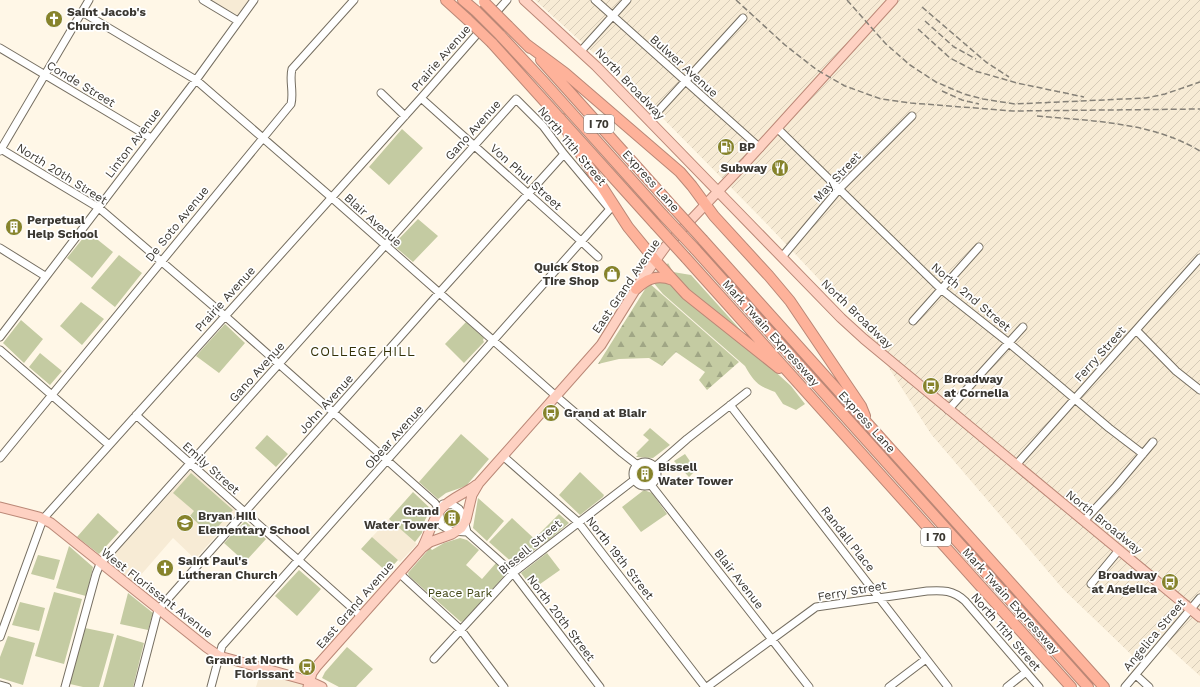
<svg xmlns="http://www.w3.org/2000/svg" width="1200" height="687" viewBox="0 0 1200 687" font-family="'Work Sans',sans-serif">
  <defs>
    <pattern id="industrial-furrows" width="10" height="10" patternUnits="userSpaceOnUse"><rect width="10" height="10" fill="#f7ebd5"/><path d="M-1 1l2-2M0 10L10 0M9 11l2-2" fill="none" stroke="#d5cab7"/></pattern>
    <pattern id="forest-firs" width="22" height="20" patternUnits="userSpaceOnUse"><rect width="22" height="20" fill="#c4cba2"/><path d="M5 1l3.5 6h-7zM16 11l3.5 6h-7z" fill="#a0a685"/></pattern>
  </defs>
  <rect width="100%" height="100%" fill="#fff7e7"/>
  <path fill="#f7ebd5" d="M211,0H249L238,15H237Z
    M191,470L236,510L237,513L195,559L173,538L133,584L108,563V561Z
    M389,519L417,544L400,562L372,537Z
    M262,667L312,687H256Z"/>
  <path fill="url(#industrial-furrows)" d="M535,0H1200V676L1157,637L1136,659L1063,589L931,434L861,324L767,224L638,93Z"/>
  <path fill="#c4cba2" d="M402,129L423,148L389,185L369,167Z
    M418,219L438,236L413,262L393,245Z
    M88,232L113,252L92,278L67,258Z
    M119,255L142,273L115,307L91,288Z
    M668,263L673,272L691,275L755,346L693,296L666,266Z
    M652,281L671,283L769,366L791,386L805,404L796,410L783,404L775,392C758,386 754,382 745,366L663,294Z
    M81,302L104,319L82,345L60,326Z
    M21,320L43,339L24,363L3,343Z
    M466,322L484,338L483,340L484,342L464,363L445,344Z
    M225,324L245,343L219,373L196,356Z
    M40,353L62,371L50,385L29,367Z
    M650,428L670,445L653,458L636,457L638,455L636,453L649,440L643,435Z
    M461,434L489,459L466,486L446,493L438,499L419,482Z
    M267,435L288,454L276,467L255,448Z
    M685,454L696,470L689,477L674,461Z
    M580,472L604,495L603,497L580,515L559,495Z
    M191,473L233,510L214,531L211,528L207,532L190,516L194,511L173,493Z
    M644,490L652,493L667,514L641,532L622,507Z
    M413,492L431,509L425,520L422,533L415,542L389,519Z
    M478,498L504,521L487,541L473,528Z
    M452,509C458,510 460,514 460,519L455,526L449,527L443,521C442,514 445,509 452,509Z
    M98,513L119,532L99,554L77,537Z
    M559,514L569,523L545,543L537,536Z
    M512,518L541,545L515,565L489,542Z
    M245,521L266,539L245,562L224,543Z
    M372,537L398,560L387,572L361,549Z
    M460,538L467,540L479,550L466,565L482,579L496,563L506,573L505,575L465,620L461,622L409,576L408,573L430,548L432,550L444,543Z
    M69,546L93,567L86,596L56,588Z
    M547,553L560,570L533,589L521,573Z
    M38,555L60,560L54,580L31,574Z
    M299,570L321,589L297,616L275,596Z
    M54,592L82,599L64,664L35,656Z
    M128,593L153,613L148,630L120,624Z
    M20,602L45,608L39,631L12,625Z
    M85,628L114,634L99,687H83L70,684Z
    M117,635L144,643L133,687H103Z
    M8,636L35,643L23,685L0,678V657Z
    M347,647L373,669L356,687H339L322,678L325,672Z"/>
  <path fill="url(#forest-firs)" d="M649,283L739,362L707,390L699,380L705,372L676,352L662,366L649,358L619,359L598,364Z"/>
  <g fill="none" stroke-linecap="round" stroke-linejoin="round">
    <g stroke="#756e61" stroke-width="9">
      <path id="minor" d="M203,0L238,21
        M595,0L760,148
        M82,12L196,80L331,197L556,396L622,453L636,464
        M0,48L151,138
        M581,51L627,0
        M381,93L405,116
        M421,98L582,242L598,257
        M649,121L743,18
        M777,128L942,290L1009,343L1109,428L1143,454
        M1,149L99,208L225,316L435,503L438,508L441,525L451,531L467,532
        M0,151L89,0
        M0,248L45,276
        M782,257L839,189L912,116
        M913,321L979,247
        M1136,330L1176,371L1200,390
        M0,337L196,80L254,0
        M0,350L109,445
        M730,405L948,687
        M948,410L1023,327
        M136,415L361,616
        M503,456L578,522L705,687
        M0,458L291,104C294,92 289,80 292,69L354,0
        M633 474a12 12 0 1 1 24 0a12 12 0 1 1-24 0Z
        M1016,465L1200,258
        M655,467L687,439L747,392
        M651,485L809,687
        M443,504L453,505L459,509L462,513L467,532L513,573L600,687
        M1084,521L1116,486L1153,442
        M399,573L461,630L504,687
        M1091,584L1119,550
        M0,637L43,519L421,98L507,0
        M434,659L513,573L634,480
        M1136,675L1149,687
        M0,685L7,687
        M65,687L96,574L100,564L516,99L543,126L564,154L610,209L222,646L211,687
        M138,687L158,610L439,293L564,154
        M707,687L816,607L927,591C943,590 953,590 965,601L1039,687
        M889,687L926,659
        M1007,687L1026,672
        M1125,687L1200,598"/>
    </g>
    <g stroke="#ba8776" stroke-width="11">
      <path id="major" d="M524,0L596,66L841,318L864,339L1200,617
        M0,507L39,517L51,523L206,647L219,656L309,681L322,687
        M422,548L430,542L452,534L461,528L466,520L472,495L479,483L601,345L642,279L666,246L747,161L893,0
        M308,687L312,673L317,666L422,548C429,535 432,519 442,508C451,498 466,493 476,485"/>
    </g>
    <g stroke="#ba8776" stroke-width="12">
      <path id="highway" d="M446,0L468,20
        M463,0L476,11
        M508,26L530,48
        M500,35L543,81L663,215
        M492,43L655,224
        M526,44L565,73L680,172L692,186L714,216L769,276L790,301L861,406L865,416
        M541,60L672,206
        M560,118L575,145L628,227L655,260L686,294L779,368
        M703,240L1104,687
        M695,249L1088,687
        M686,258L1071,687
        M636,289C647,278 658,274 673,280"/>
    </g>
    <use href="#minor" stroke="#fff" stroke-width="7"/>
    <use href="#major" stroke="#fed1c2" stroke-width="9"/>
    <use href="#highway" stroke="#feb29a" stroke-width="10"/>
    <path stroke="#858077" stroke-width="1.5" stroke-dasharray="6 3" stroke-linecap="butt" d="M736,0L785,45L817,70L845,86L881,99L911,103L1013,111L1200,109
      M847,0L886,44L910,65L936,82L964,94L983,99L1015,104L1146,98L1165,94L1200,82
      M922,7L986,62L1009,77
      M925,21L954,47L976,59
      M918,29L950,58L975,71L1017,83L1084,97
      M942,91L962,100L979,104
      M1037,116C1092,121 1152,122 1200,151"/>
    <g stroke="#ba8776" stroke-width="12" stroke-linecap="butt">
      <path id="highway-bridge" d="M484,2L508,26
        M476,11L500,35
        M468,20L492,43
        M672,206L703,240
        M663,215L695,249
        M655,224L686,258"/>
    </g>
    <use href="#highway-bridge" stroke="#feb29a" stroke-width="10"/>
  </g>
  <defs>
    <g id="church-disc" transform="scale(0.9)"><circle r="9.5" fill="#86832b" stroke="#fff"/><path d="M-1.2-6h2.4v3.5h3.3v2.4h-3.3V6h-2.4V-.1h-3.3v-2.4h3.3Z" fill="#fff"/></g>
    <g id="fuel-disc" transform="scale(0.9)"><circle r="9.5" fill="#86832b" stroke="#fff"/><path d="M-5.5-6h7V0h2V4h1.3V-2.5L3-4.5l.8-.8L6-3V5H2.5V1h-1V6h-7ZM-4.2-4.7v3.2H.2V-4.7Z" fill="#fff"/></g>
    <g id="restaurant-disc" transform="scale(0.9)"><circle r="9.5" fill="#86832b" stroke="#fff"/><path d="M-5-6h1v4h1v-4h1v4h1v-4h1v5L-1.5 .5V6h-2V.5L-5-1ZM5-6V6H3V1.5H1.5Q1.5-4 5-6Z" fill="#fff"/></g>
    <g id="building-disc" transform="scale(0.9)"><circle r="9.5" fill="#86832b" stroke="#fff"/><path d="M-4-6H4V6H1V3H-1V6H-4ZM-2.5-4.3h1.7v1.8h-1.7ZM.8-4.3h1.7v1.8H.8ZM-2.5-1h1.7V.8h-1.7ZM.8-1h1.7V.8H.8Z" fill="#fff"/></g>
    <g id="shop-disc" transform="scale(0.9)"><circle r="9.5" fill="#86832b" stroke="#fff"/><path d="M-5-2.5h2.3a2.7 3.5 0 0 1 5.4 0H5L5.5 6h-11ZM-1.5-2.5h3a1.5 2.3 0 0 0-3 0Z" fill="#fff"/></g>
    <g id="bus-disc" transform="scale(0.9)"><circle r="9.5" fill="#86832b" stroke="#fff"/><path d="M-5-6H5V4H4V6H2V4H-2V6H-4V4H-5ZM-3.5-4V0h7V-4ZM-3.5 1.2v1.5H-2V1.2ZM2 1.2v1.5H3.5V1.2Z" fill="#fff"/></g>
    <g id="school-disc" transform="scale(0.9)"><circle r="9.5" fill="#86832b" stroke="#fff"/><path d="M0-5L7-2L0 1L-7-2ZM-4 1L0 2.5L4 1V4Q0 6-4 4Z" fill="#fff"/></g>
  </defs>
  <g fill-rule="evenodd">
    <use href="#church-disc" x="54" y="19"/>
    <use href="#fuel-disc" x="726" y="147"/>
    <use href="#restaurant-disc" x="780" y="168"/>
    <use href="#building-disc" x="14" y="227"/>
    <use href="#shop-disc" x="612" y="274"/>
    <use href="#bus-disc" x="931" y="386"/>
    <use href="#bus-disc" x="551" y="413"/>
    <use href="#building-disc" x="645" y="474"/>
    <use href="#building-disc" x="452" y="518"/>
    <use href="#school-disc" x="185" y="523"/>
    <use href="#church-disc" x="165" y="568"/>
    <use href="#bus-disc" x="1170" y="582"/>
    <use href="#bus-disc" x="307" y="667"/>
  </g>
  <g text-anchor="middle" dominant-baseline="central" stroke-width="3.5" stroke-linejoin="round" paint-order="stroke">
    <g fill="#fff" stroke="#767470" stroke-width="1">
      <rect x="584" y="115" width="30" height="18" rx="3"/>
      <rect x="921" y="528" width="30" height="18" rx="3"/>
    </g>
    <g font-size="11" font-weight="bold" fill="#3b3832">
      <text x="599" y="124">I 70</text>
      <text x="936" y="537">I 70</text>
    </g>
    <g font-size="12" font-weight="bold" fill="#3b3832" stroke="#fff" text-anchor="start">
      <text x="67" y="12">Saint Jacob's<tspan x="67" dy="14">Church</tspan></text>
      <text x="739" y="147">BP</text>
      <text x="767" y="168" text-anchor="end">Subway</text>
      <text x="27" y="220">Perpetual<tspan x="27" dy="14">Help School</tspan></text>
      <text x="599" y="267" text-anchor="end">Quick Stop<tspan x="599" dy="14">Tire Shop</tspan></text>
      <text x="944" y="379">Broadway<tspan x="944" dy="14">at Cornelia</tspan></text>
      <text x="564" y="413">Grand at Blair</text>
      <text x="658" y="467">Bissell<tspan x="658" dy="14">Water Tower</tspan></text>
      <text x="439" y="511" text-anchor="end">Grand<tspan x="439" dy="14">Water Tower</tspan></text>
      <text x="198" y="516">Bryan Hill<tspan x="198" dy="14">Elementary School</tspan></text>
      <text x="178" y="561">Saint Paul's<tspan x="178" dy="14">Lutheran Church</tspan></text>
      <text x="1157" y="575" text-anchor="end">Broadway<tspan x="1157" dy="14">at Angelica</tspan></text>
      <text x="294" y="660" text-anchor="end">Grand at North<tspan x="294" dy="14">Florissant</tspan></text>
    </g>
    <g font-size="12" fill="#3b3832" stroke="#fff">
      <text transform="translate(441 58) rotate(-49)">Prairie Avenue</text>
      <text transform="translate(684 66) rotate(42)">Bulwer Avenue</text>
      <text transform="translate(81 84) rotate(31)">Conde Street</text>
      <text transform="translate(630 84) rotate(46)">North Broadway</text>
      <text transform="translate(473 130) rotate(-48)">Gano Avenue</text>
      <text transform="translate(133 143) rotate(-53)">Linton Avenue</text>
      <text transform="translate(572 146) rotate(50)">North 11th Street</text>
      <text transform="translate(62 174) rotate(32)">North 20th Street</text>
      <text transform="translate(526 177) rotate(42)">Von Phul Street</text>
      <text transform="translate(837 177) rotate(-47)">May Street</text>
      <text transform="translate(651 181) rotate(48)">Express Lane</text>
      <text transform="translate(373 220) rotate(42)">Blair Avenue</text>
      <text transform="translate(177 224) rotate(-51)">De Soto Avenue</text>
      <text transform="translate(626 286) rotate(-56)">East Grand Avenue</text>
      <text transform="translate(971 297) rotate(40)">North 2nd Street</text>
      <text transform="translate(225 299) rotate(-48)">Prairie Avenue</text>
      <text transform="translate(857 314) rotate(44)">North Broadway</text>
      <text transform="translate(771 333) rotate(48)">Mark Twain Expressway</text>
      <text transform="translate(1100 354) rotate(-48)">Ferry Street</text>
      <text transform="translate(257 372) rotate(-48)">Gano Avenue</text>
      <text transform="translate(326 404) rotate(-48)">John Avenue</text>
      <text transform="translate(867 422) rotate(48)">Express Lane</text>
      <text transform="translate(394 437) rotate(-48)">Obear Avenue</text>
      <text transform="translate(211 468) rotate(42)">Emily Street</text>
      <text transform="translate(1104 522) rotate(39)">North Broadway</text>
      <text transform="translate(848 539) rotate(52)">Randall Place</text>
      <text transform="translate(530 547) rotate(-40)">Bissell Street</text>
      <text transform="translate(620 558) rotate(52)">North 19th Street</text>
      <text transform="translate(739 579) rotate(52)">Blair Avenue</text>
      <text transform="translate(852 591) rotate(-10)">Ferry Street</text>
      <text transform="translate(157 593) rotate(38)">West Florissant Avenue</text>
      <text transform="translate(1011 601) rotate(48)">Mark Twain Expressway</text>
      <text transform="translate(355 605) rotate(-49)">East Grand Avenue</text>
      <text transform="translate(561 618) rotate(53)">North 20th Street</text>
      <text transform="translate(1006 632) rotate(49)">North 11th Street</text>
      <text transform="translate(1154 635) rotate(-50)">Angelica Street</text>
    </g>
    <g font-size="12" fill="#404614" stroke="#fff">
      <text x="460" y="593">Peace Park</text>
    </g>
    <g font-size="13" letter-spacing="1" fill="#323005" stroke="#fff">
      <text x="363" y="351">COLLEGE HILL</text>
    </g>
  </g>
</svg>
